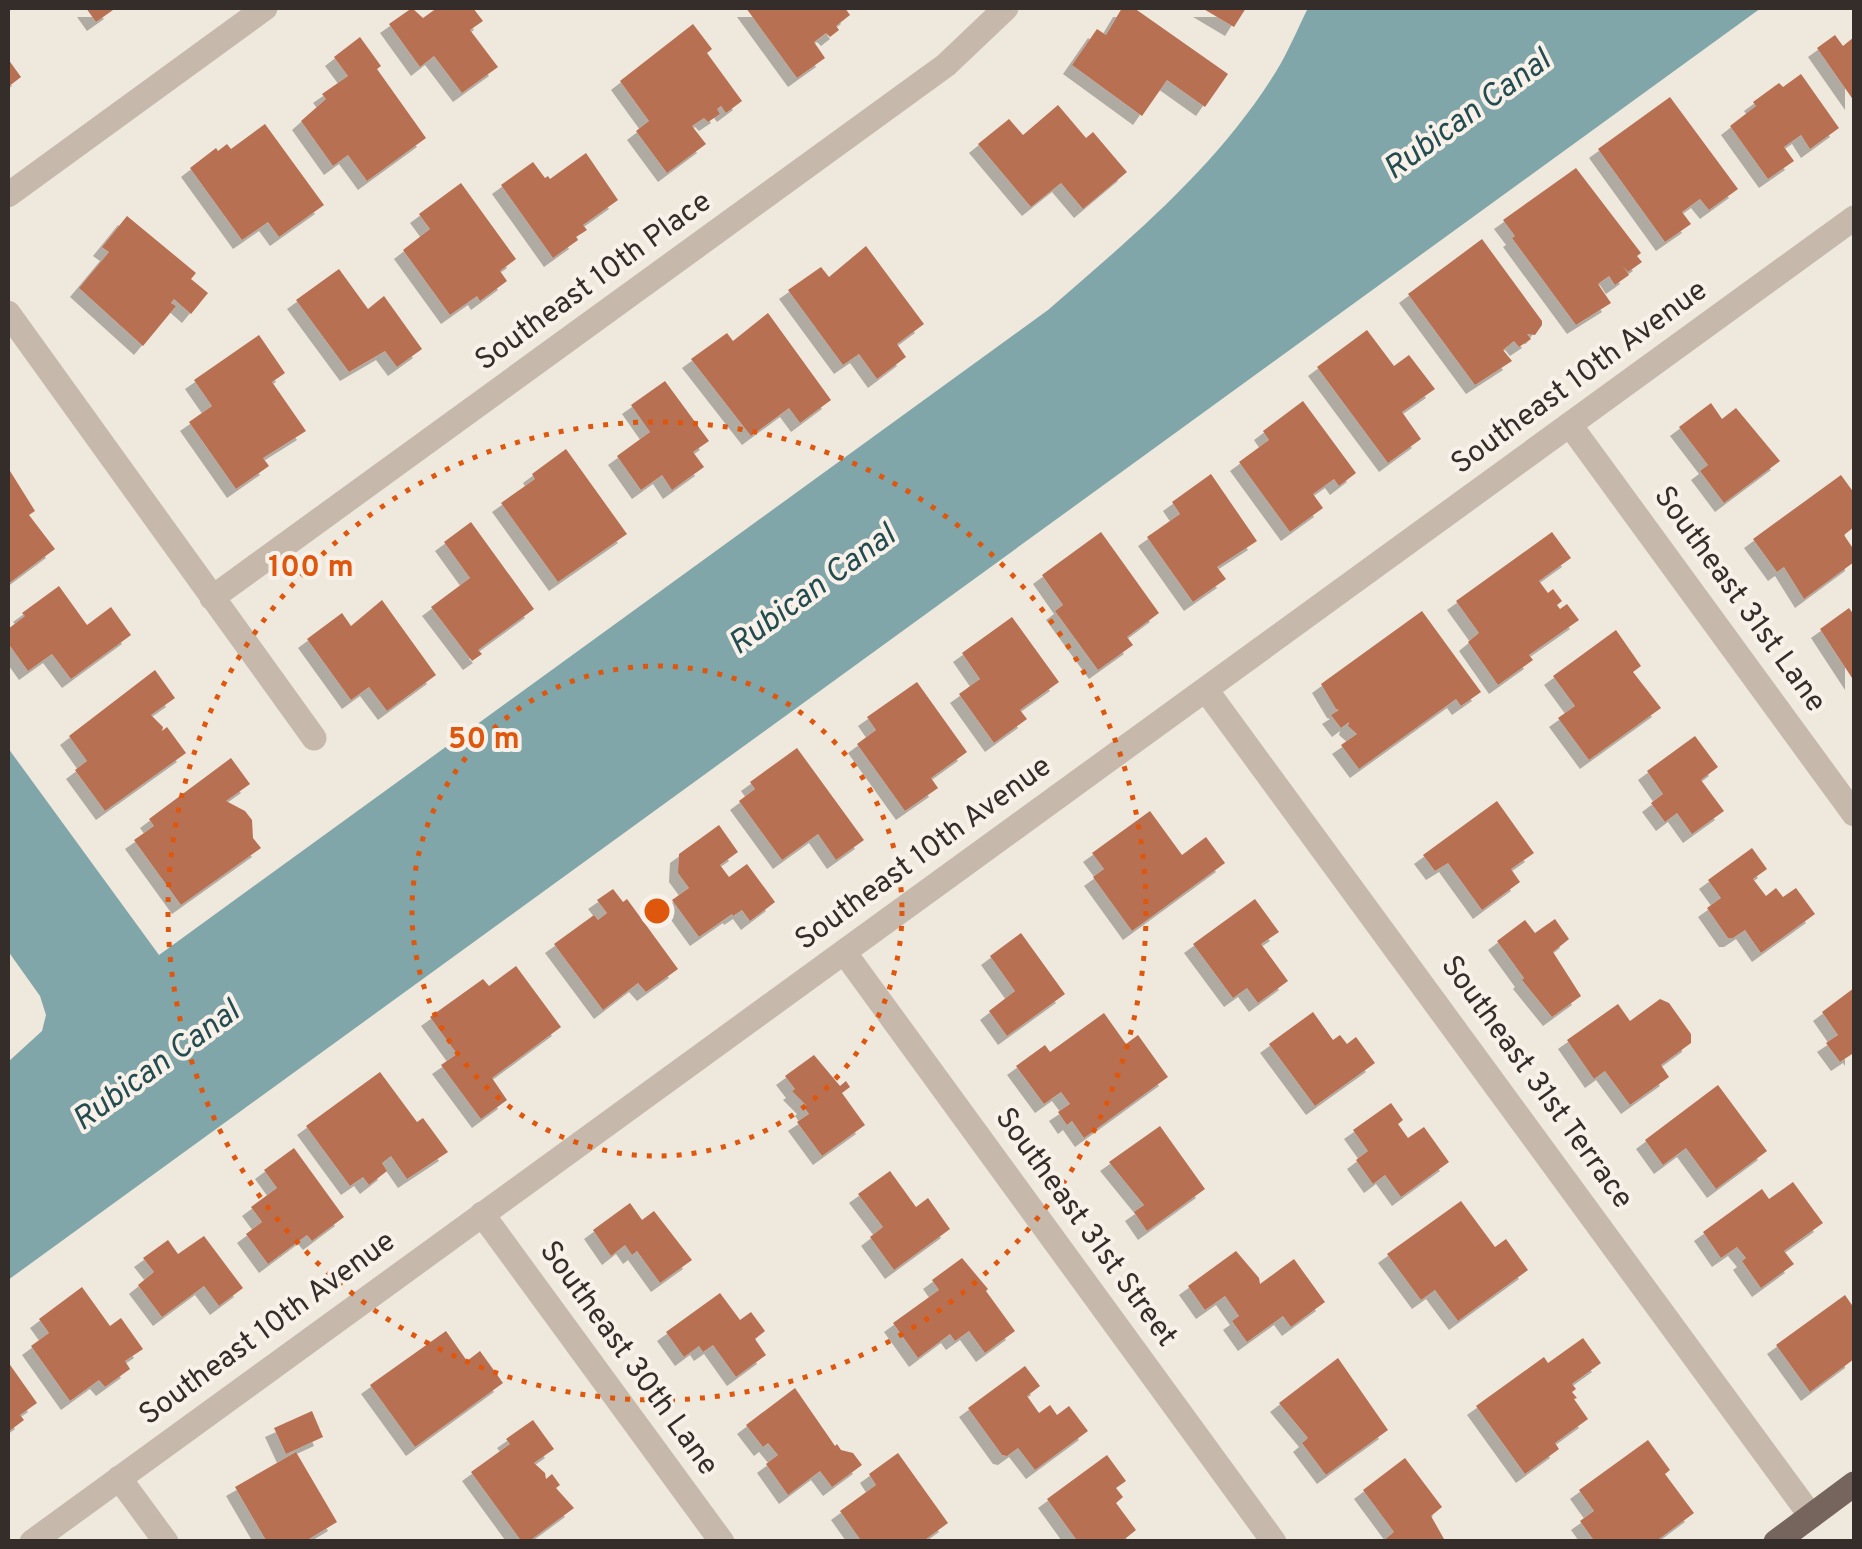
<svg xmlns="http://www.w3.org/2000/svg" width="1862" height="1549" viewBox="0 0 1862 1549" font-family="Overpass,sans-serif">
  <defs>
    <filter id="shadow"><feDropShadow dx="-9" dy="9" stdDeviation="0" flood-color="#0004"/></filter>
  </defs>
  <rect width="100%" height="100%" fill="#efe8dd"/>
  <path fill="#80a6a9" d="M1308,8H1761L8,1280V1062L42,1031L46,1015L40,996L8,951V748L159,955L1048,310C1132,237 1218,166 1277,70C1289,50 1298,28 1308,8Z"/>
  <path fill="#b87053" filter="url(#shadow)" d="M86,8H111L113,10L96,22Z
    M412,8L423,18L437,8H473L483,21L470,30L498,67L462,93L434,56L420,67L389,24Z
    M746,8H845L850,15L836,26L839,30L830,37L826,33L814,42L825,58L797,78Z
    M1122,8H1134L1228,74L1205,107L1167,80L1142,116L1072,65L1097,29L1106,35Z
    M1202,8H1246L1234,27Z
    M693,24L712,49L707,53L742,101L726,113L721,106L717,109L720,114L708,122L704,118L692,126L706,144L667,173L636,131L649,121L620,81Z
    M1835,35L1843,46L1854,37V101L1817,48Z
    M360,37L381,66L377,69L426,138L367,181L348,155L333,166L301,121L326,99L322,94L348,76L334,57Z
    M8,59L21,77L8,87Z
    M1801,74L1839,128L1810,149L1801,135L1784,147L1794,161L1768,179L1730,126L1756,106L1753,102L1779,83L1783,87Z
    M1670,97L1738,189L1709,210L1700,199L1682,212L1691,224L1665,242L1598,149Z
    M1058,105L1086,138L1093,132L1127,172L1083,209L1061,183L1031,207L978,144L1009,119L1023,135Z
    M265,124L324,205L279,237L268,222L242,240L190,168L216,148L218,151L227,144L231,149Z
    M586,153L618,200L583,225L587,230L576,237L578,240L553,258L501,185L533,162L545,178L548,176L550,179Z
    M1576,168L1641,253L1637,256L1642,262L1628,272L1623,266L1629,275L1615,285L1609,276L1598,284L1611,303L1576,325L1512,238L1515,236L1503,220Z
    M461,183L516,259L500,271L507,281L480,301L477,296L450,315L403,250L430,229L419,214Z
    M127,216L196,273L191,279L208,293L191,314L174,299L171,303L176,306L143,346L79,288L109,252L102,247Z
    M1482,239L1542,321V325L1535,335L1527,334L1531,339L1519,347L1514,341L1503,350L1512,361L1475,385L1408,294Z
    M866,246L924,324L897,344L906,357L877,379L859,354L843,365L788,290L821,267L829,277Z
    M339,269L368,309L384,296L422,349L397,367L385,351L349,372L296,300Z
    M768,313L831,400L800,423L789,408L751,436L691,359L727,333L733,341Z
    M1367,330L1394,366L1409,355L1435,389L1402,412L1421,439L1388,463L1317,367Z
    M259,335L285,373L272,382L306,431L263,458L269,466L236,489L189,422L212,406L194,380Z
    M665,381L709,441L693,452L704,467L672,490L662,475L641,490L617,456L650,432L631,405Z
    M1303,401L1356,473L1339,486L1334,479L1313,494L1323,508L1290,532L1239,462L1269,440L1263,431Z
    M1711,403L1722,419L1736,408L1780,461L1724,503L1700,471L1708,465L1679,427Z
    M566,449L627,534L558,582L501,503L535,479L532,474Z
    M10,471L35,511L29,515L55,549L8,584V473Z
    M1211,474L1257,541L1217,567L1226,579L1193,602L1147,537L1180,514L1172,502Z
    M1841,475L1854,493V527L1844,535L1854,550V562L1804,599L1784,567L1777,572L1753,539Z
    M471,522L534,609L478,650L482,654L472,661L431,607L470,578L444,542Z
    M1101,532L1159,613L1127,637L1133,645L1098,670L1055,611L1063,605L1042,575Z
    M1552,532L1571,558L1539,581L1548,593L1553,589L1562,601L1557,605L1560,609L1567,604L1579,620L1529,655L1533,660L1498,685L1468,642L1479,633L1456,601Z
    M59,586L87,625L111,607L131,635L71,679L52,654L28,671L8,643V629L25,616L22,613Z
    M382,600L436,675L387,711L369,687L351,700L307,639L342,613L351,626Z
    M1849,608L1854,615V681L1820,629Z
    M1422,611L1481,692L1461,706L1456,699L1359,769L1341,745L1357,734L1348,726L1349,722L1341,728L1331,715L1339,710L1336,709L1321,684Z
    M1012,617L1059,682L1020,710L1027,719L994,743L959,694L980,679L962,653Z
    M1616,630L1641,666L1633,672L1661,708L1589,760L1558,718L1575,706L1553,676Z
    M155,670L175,698L151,715L163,727L162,731L167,727L186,753L105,811L75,770L87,761L69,736Z
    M917,682L967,752L931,778L938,788L905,811L857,744L876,730L867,717Z
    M1695,736L1718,767L1701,780L1724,811L1692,834L1677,813L1665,822L1651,803L1663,794L1647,771Z
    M797,748L864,840L836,860L818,834L782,860L739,801L755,789L750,782Z
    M231,758L250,784L226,801L245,811L252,820L253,838L261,848L181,905L134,840L154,826L149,819Z
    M1497,801L1534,853L1511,869L1520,882L1482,910L1448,863L1435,871L1423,855Z
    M1150,811L1182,855L1206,837L1225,863L1132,931L1093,877L1104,869L1092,853Z
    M719,825L738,852L720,865L729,877L747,864L775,902L750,921L742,910L733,916L732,914L699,937L672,900L689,888L678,873L679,854Z
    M1752,848L1767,869L1753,879L1766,896L1776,888L1783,897L1796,888L1815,914L1761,953L1745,930L1733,938H1728L1707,908L1721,898L1708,880Z
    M613,889L623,902L627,899L678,969L646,992L638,983L603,1010L554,944L594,915L598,920L607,913L597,900Z
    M1255,899L1279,932L1261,944L1288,981L1258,1003L1247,988L1233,998L1193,944Z
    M1555,919L1569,939L1553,952L1581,996L1552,1017L1522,980L1524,978L1497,941L1525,920L1535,933Z
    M1021,933L1065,994L1007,1036L989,1011L1015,991L990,956Z
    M516,966L561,1027L492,1078L507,1100L481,1119L441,1065L457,1054L430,1017L483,979L489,986Z
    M1854,988V1057L1852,1054L1840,1062L1826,1043L1838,1035L1822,1012Z
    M1660,999L1669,1003L1691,1034V1043L1661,1065L1669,1077L1630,1105L1605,1071L1594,1079L1567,1040L1618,1004L1630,1021Z
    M1313,1012L1333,1040L1340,1035L1347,1044L1356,1037L1375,1063L1315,1106L1269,1044Z
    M1104,1013L1126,1044L1138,1035L1168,1077L1084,1138L1072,1121L1067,1125L1058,1112L1070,1104L1061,1092L1044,1104L1016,1066L1045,1045L1050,1052Z
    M814,1055L840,1086L846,1081L850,1087L842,1093L865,1125L822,1156L797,1122L809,1114L804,1107L806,1105L792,1091L795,1089L785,1076Z
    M380,1072L417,1122L423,1118L448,1152L407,1179L391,1156L382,1163L387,1171L369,1185L363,1177L350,1186L306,1126Z
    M1718,1085L1767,1151L1716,1189L1686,1148L1663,1165L1645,1140Z
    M1391,1103L1403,1120L1398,1124L1408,1138L1424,1127L1449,1162L1401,1197L1385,1175L1373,1184L1356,1160L1368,1151L1353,1130Z
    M1160,1126L1205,1189L1147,1231L1134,1212L1144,1205L1109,1162Z
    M294,1148L344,1217L312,1241L307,1235L268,1264L246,1234L262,1222L251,1207L277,1188L264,1170Z
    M890,1171L916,1207L928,1198L950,1229L894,1270L870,1237L883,1227L858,1194Z
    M1793,1182L1823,1223L1784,1251L1794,1264L1761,1288L1742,1261L1746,1258L1737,1247L1721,1258L1703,1232L1762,1189L1769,1199Z
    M1461,1201L1495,1247L1506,1239L1528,1270L1458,1321L1435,1290L1421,1300L1387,1254Z
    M630,1203L642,1220L654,1211L692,1260L660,1283L637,1251L632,1255L625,1245L611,1256L593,1230Z
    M204,1236L243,1288L219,1306L204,1286L162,1317L138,1285L154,1272L143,1258L168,1240L178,1254Z
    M1236,1251L1259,1278L1260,1284L1294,1259L1325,1302L1291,1327L1283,1316L1247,1342L1232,1321L1239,1316L1225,1296L1205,1310L1188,1286Z
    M962,1258L988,1289L986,1291L1015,1331L985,1353L969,1331L955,1341L950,1334L918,1358L893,1323L939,1290L932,1280Z
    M82,1287L110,1326L121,1318L143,1349L125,1361L130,1369L105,1387L99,1380L70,1401L31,1346L49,1333L39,1319Z
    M720,1293L740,1320L751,1312L765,1331L755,1339L766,1355L736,1377L713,1345L703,1352L699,1346L684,1357L666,1332Z
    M1845,1295L1854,1308V1359L1810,1392L1776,1345Z
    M446,1331L467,1361L480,1351L503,1383L415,1447L370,1385Z
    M1583,1338L1601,1363L1572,1384L1576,1389L1572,1392L1577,1398L1574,1399L1588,1419L1555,1443L1559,1449L1525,1474L1476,1406L1544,1357L1548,1363Z
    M1338,1358L1388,1430L1326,1475L1302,1443L1308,1438L1279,1403Z
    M8,1362L37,1403L20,1415L24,1420L8,1432Z
    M1025,1366L1040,1386L1027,1396L1039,1413L1050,1405L1057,1415L1069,1406L1088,1431L1035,1470L1018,1448L1007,1456L1002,1455L968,1408Z
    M795,1388L835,1446L837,1444L841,1450L853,1453L862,1465L832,1487L820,1471L788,1495L766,1464L778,1455L768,1443L763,1447L746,1425Z
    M312,1411L323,1437L286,1454L274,1428Z
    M533,1420L554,1449L534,1463L545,1473L546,1479L552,1474L560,1485L556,1488L574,1508L528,1542H522L471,1472L510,1444L506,1439Z
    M1648,1440L1670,1470L1665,1474L1694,1513L1655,1542H1595L1580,1521L1594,1511L1579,1490Z
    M296,1452L337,1522L304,1542H267L235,1487Z
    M898,1453L948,1523L922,1542H862L840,1511L876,1485L869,1474Z
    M1107,1455L1126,1481L1116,1488L1123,1497L1116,1503L1136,1530L1121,1542H1078L1047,1499Z
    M1405,1458L1442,1507L1431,1516L1444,1539L1441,1542H1382L1394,1532L1363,1490Z"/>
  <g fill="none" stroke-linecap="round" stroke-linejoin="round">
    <path stroke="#c6b8ab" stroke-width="25" d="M8,195L265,8
      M8,313L314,738
      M1570,425L1854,814
      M212,598L946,65L1006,8
      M1206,690L1811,1516
      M844,952L1274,1542
      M482,1214L722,1542
      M119,1478L166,1542
      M32,1542L1854,218"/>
    <path stroke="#75655c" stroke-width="25" d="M1776,1542L1854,1484"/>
  </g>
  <g fill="none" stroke="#df570d" stroke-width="5" stroke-dasharray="5 10">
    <circle cx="657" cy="911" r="245"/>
    <circle cx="657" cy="911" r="489"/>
  </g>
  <g text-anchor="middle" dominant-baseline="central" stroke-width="8" stroke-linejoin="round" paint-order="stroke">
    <g font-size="30" fill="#352d29" stroke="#f7f1e9">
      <text transform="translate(594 282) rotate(-36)">Southeast 10th Place</text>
      <text transform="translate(1580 378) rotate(-36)">Southeast 10th Avenue</text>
      <text transform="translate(1739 600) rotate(54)">Southeast 31st Lane</text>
      <text transform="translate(924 854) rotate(-36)">Southeast 10th Avenue</text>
      <text transform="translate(1536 1083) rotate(54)">Southeast 31st Terrace</text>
      <text transform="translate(1085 1228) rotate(54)">Southeast 31st Street</text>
      <text transform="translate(268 1329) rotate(-36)">Southeast 10th Avenue</text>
      <text transform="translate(628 1359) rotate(54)">Southeast 30th Lane</text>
    </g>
    <g font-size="32" font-style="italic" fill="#234c51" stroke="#f7f1e9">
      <text transform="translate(1468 116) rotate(-36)">Rubican Canal</text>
      <text transform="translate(813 591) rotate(-36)">Rubican Canal</text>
      <text transform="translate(157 1067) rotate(-36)">Rubican Canal</text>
    </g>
  </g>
  <circle cx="657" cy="911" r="15" fill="#df570d" stroke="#f7f1e9" stroke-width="5"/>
  <g font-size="30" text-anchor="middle" font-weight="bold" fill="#df570d" stroke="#f7f1e9" stroke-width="8" stroke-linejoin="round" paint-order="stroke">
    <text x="311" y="576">100 m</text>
    <text x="484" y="748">50 m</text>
  </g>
  <rect width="1862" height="1549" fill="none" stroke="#352d29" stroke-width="20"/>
</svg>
